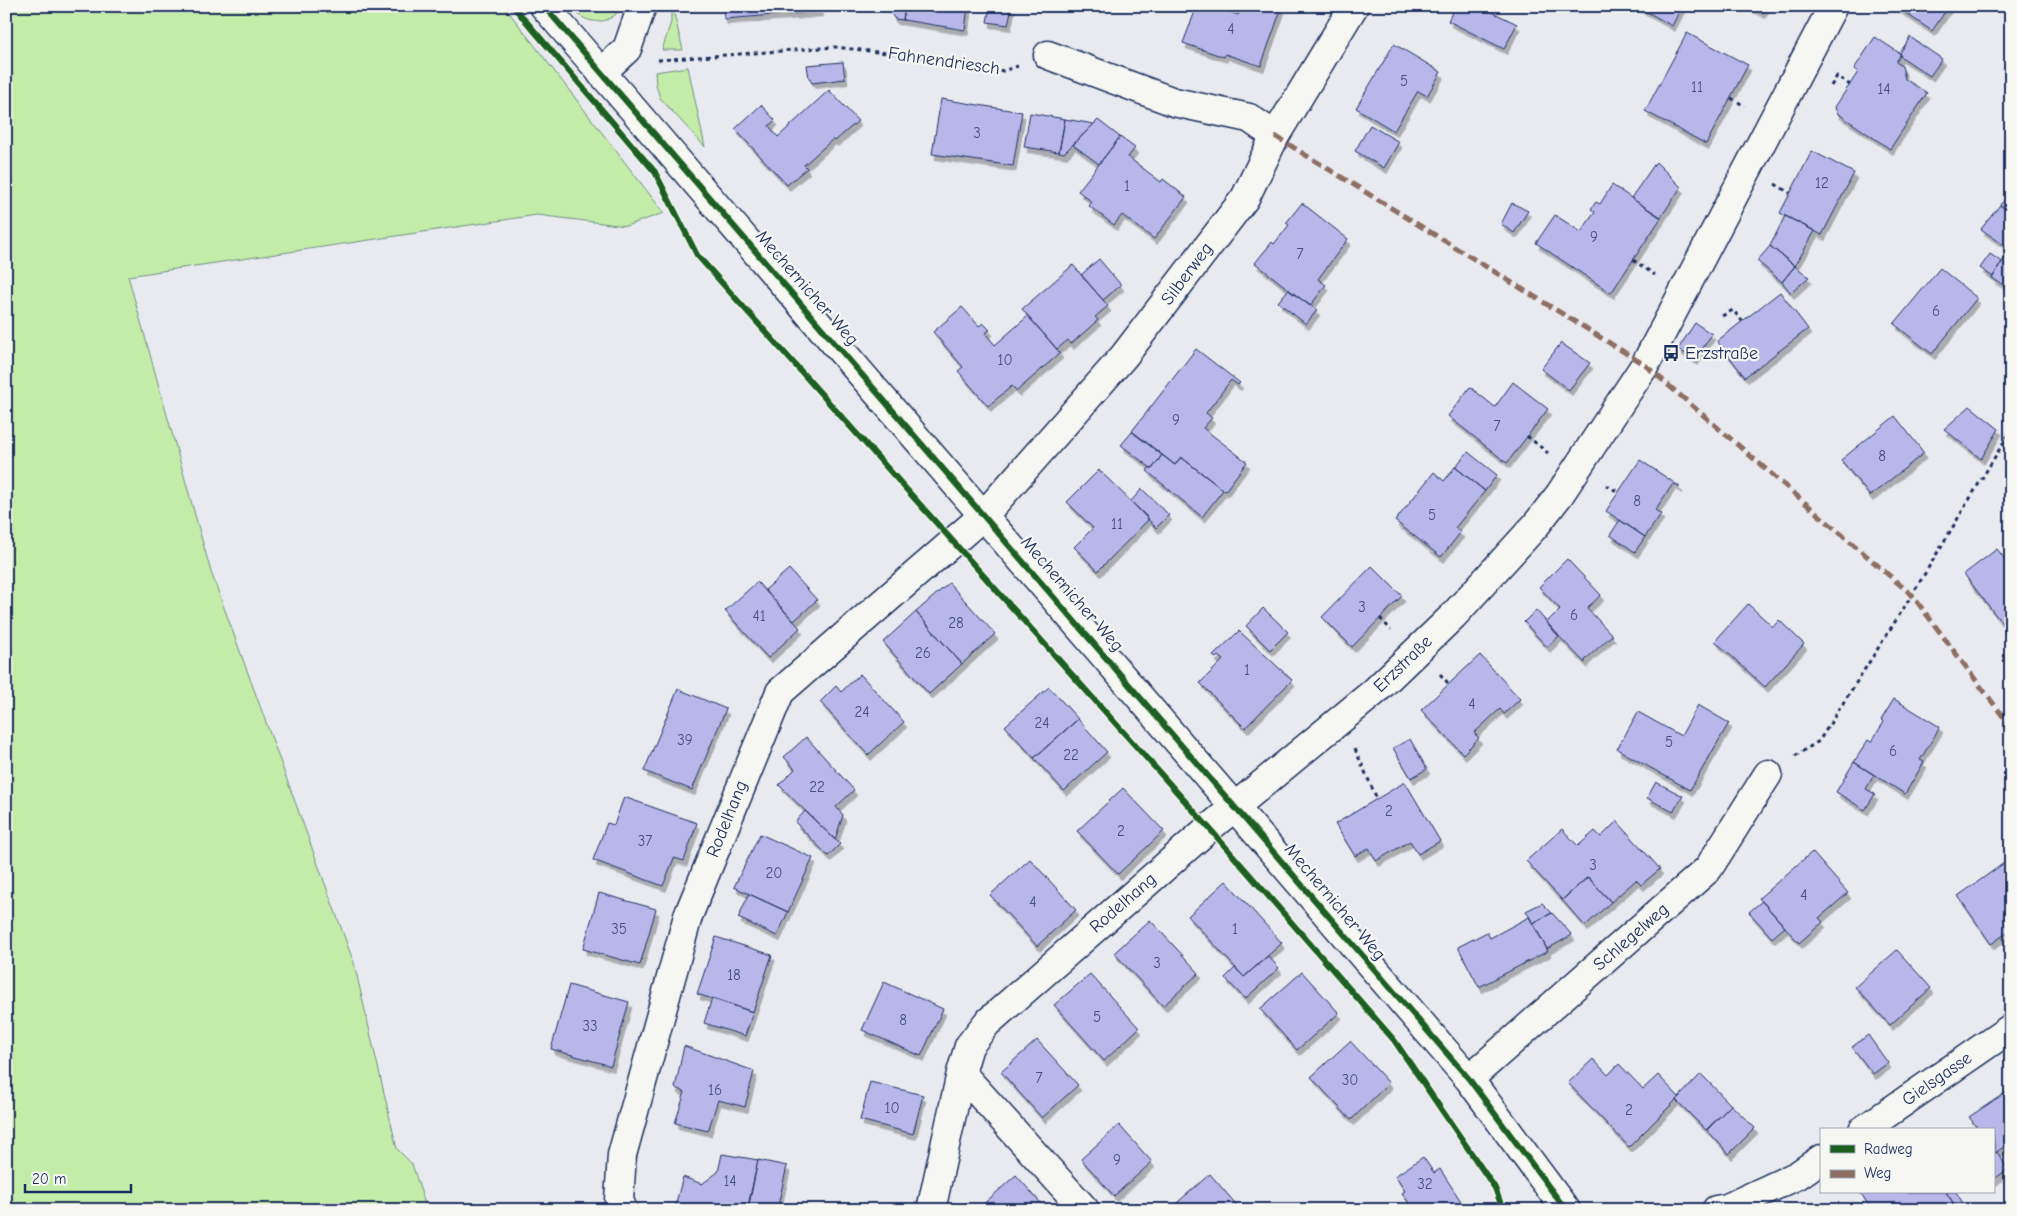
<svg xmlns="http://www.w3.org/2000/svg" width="2017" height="1216" viewBox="0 0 2017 1216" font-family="'Comic Neue',sans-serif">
  <defs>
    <filter id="shadow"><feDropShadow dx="3" dy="5.5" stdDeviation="0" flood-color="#0004"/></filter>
  </defs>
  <rect width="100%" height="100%" fill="#e9eaf0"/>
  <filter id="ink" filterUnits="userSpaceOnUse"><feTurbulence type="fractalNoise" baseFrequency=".02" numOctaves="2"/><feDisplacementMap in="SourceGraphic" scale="10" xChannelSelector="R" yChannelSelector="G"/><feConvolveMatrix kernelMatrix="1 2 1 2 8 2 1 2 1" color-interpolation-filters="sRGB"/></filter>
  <g filter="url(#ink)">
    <path fill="#c3eca8" stroke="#6f8e83" d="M6,6H504L664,213L626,226L537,215L128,276L211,572L354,963L397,1149L412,1164L427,1210H6Z
      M569,6H623C608,28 585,25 569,6Z
      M671,6H672L683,50H662L671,22Z
      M688,67L705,147L660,98L656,85L655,72Z"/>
    <path fill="#b7b8e9" stroke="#1b2f5e" filter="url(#shadow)" d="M723,6H799L800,13L724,19Z
      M799,6H819L820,11L800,13Z
      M891,6H905L903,20L895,19L891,14Z
      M905,6H968L965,30L903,20Z
      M990,6H1012L1008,25L987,22Z
      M1197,6H1213L1238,15L1241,6L1282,7L1261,66L1225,54L1224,57L1183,43Z
      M1455,6H1490L1488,10L1517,24L1504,49L1448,21Z
      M1637,6H1682L1672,26Z
      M1749,6H1766L1762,13Z
      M1895,6H1949L1932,31Z
      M1687,33L1748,65L1706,144L1645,111Z
      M1875,37L1901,54L1896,62L1902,66L1905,79L1927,93L1890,149L1837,113L1835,107L1858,72L1854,69Z
      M1910,37L1942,59L1930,76L1900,56V53Z
      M1394,44L1441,72L1427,96L1418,91L1394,131L1356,108Z
      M843,62L845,79L812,83L809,78L807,65Z
      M829,90L858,121L835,141L833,139L804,165L807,168L787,185L735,129L761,105L775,120L769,126L778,137Z
      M941,99L1022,112L1013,166L932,154Z
      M1030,113L1065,119L1059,152L1024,147Z
      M1065,119L1094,124L1064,153L1059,152Z
      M1098,120L1120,137L1099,164L1073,145Z
      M1370,125L1399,142L1384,168L1355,151Z
      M1120,137L1135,148L1128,157L1161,182L1163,179L1186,197L1154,239L1122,215L1114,225L1089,206L1092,202L1078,191Z
      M1812,151L1854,173L1822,235L1780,213Z
      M1656,162L1681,187L1661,217L1631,198Z
      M1612,185L1661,218L1611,293L1536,243L1555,215L1581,232L1595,212L1591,209L1596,202L1600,204Z
      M2011,192V213L2000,205Z
      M1302,203L1348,239L1318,279L1326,285L1310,306L1255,263L1272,242L1274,244L1289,225L1286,223Z
      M1512,203L1528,211L1514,233L1501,224Z
      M2000,205L2011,213V250L1981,229Z
      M1785,216L1815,231L1795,266L1770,246Z
      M1770,246L1795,266L1782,282L1757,261Z
      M2010,249L2011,250V290L1992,278Z
      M1990,254L2002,262L1993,277L1980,268Z
      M1099,259L1121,285L1103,300L1081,275Z
      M1073,265L1108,306L1095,317L1098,320L1071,344L1068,340L1057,349L1022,309Z
      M1795,266L1809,277L1791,293L1782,282Z
      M1940,268L1977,298L1932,354L1894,324Z
      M1288,290L1317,310L1306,324L1278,302Z
      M1780,292L1808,329L1745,377L1717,341Z
      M962,307L979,326L983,323L990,330L985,333L995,345L1028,316L1060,353L1017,391L1012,386L988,406L958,371L963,367L933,332Z
      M1695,323L1712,334L1695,360L1678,349Z
      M1561,343L1590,363L1569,390L1541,369Z
      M1196,349L1240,383L1238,385L1231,380L1206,413L1212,418L1203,428L1247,462L1225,491L1181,457L1175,465L1132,431Z
      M1513,382L1548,409L1507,463L1448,416L1470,387L1495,407Z
      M1970,406L1999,429L1981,459L1944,429Z
      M1895,416L1924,453L1870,496L1841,460Z
      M1132,432L1162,455L1152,469L1121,445Z
      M1468,452L1497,475L1485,491L1455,467Z
      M1162,455L1175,465L1181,457L1223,490L1202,517L1147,471L1150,467L1152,469Z
      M1640,460L1679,486V488L1673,484L1655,510L1661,514L1645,537L1606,511Z
      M1455,467L1485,491L1455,528L1461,532L1441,557L1395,521L1434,472L1444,481Z
      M1099,470L1149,519L1098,571L1074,547L1093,528L1067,502Z
      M1142,489L1169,515L1156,528L1131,501Z
      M1620,520L1645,537L1635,552L1610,535Z
      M1997,549L2011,567V635L1964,574Z
      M1567,559L1601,595L1587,608L1613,636H1611L1585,660V663L1546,623L1560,609L1539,587Z
      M1372,566L1402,596L1352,647L1322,617Z
      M789,569L817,600L794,621L765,590Z
      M757,582L800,628L768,658L725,611Z
      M949,583L995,634L962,664L916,612Z
      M1748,604L1773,627L1779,620L1804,644L1765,687L1715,641Z
      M1263,608L1288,632L1270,650L1246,626Z
      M1536,610L1559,636L1547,647L1524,622Z
      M916,612L962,664L929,694L883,642Z
      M1239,631L1292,680L1245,728L1200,683L1223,660L1218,656L1216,658L1213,656Z
      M1480,655L1520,699L1504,714L1500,709L1474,733L1479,738L1463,754L1421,710Z
      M860,674L904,722L868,755L820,702L836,686L841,692Z
      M1049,687L1078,719L1034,758L1005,726Z
      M678,689L726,709L692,790L644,771Z
      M1894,699L1940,727L1920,760L1924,762L1905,794L1854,762L1868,740L1871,742L1884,722L1881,720Z
      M1698,705L1729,723L1690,790L1617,749L1638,712L1681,736Z
      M1078,719L1107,752L1064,791L1034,758Z
      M806,737L854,790L836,807L843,815L835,840L779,785L795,769L784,757Z
      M1410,739L1427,769L1411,778L1393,748Z
      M1854,762L1874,775L1866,789L1875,794L1865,810L1836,792Z
      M1405,782L1440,841L1418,854L1410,841L1376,861L1369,848L1355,856L1335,824Z
      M1656,782L1683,796L1673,812L1647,798Z
      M1123,788L1164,831L1118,874L1077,831Z
      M624,797L697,823L684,861L674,858L663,886L593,860L607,823L614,825Z
      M805,811L840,844L828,856L795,822Z
      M1617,821L1660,869L1641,885L1636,880L1611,902L1588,877L1562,900L1526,861L1562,829L1578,846L1595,831L1601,837Z
      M760,834L813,858L788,912L734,887Z
      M1812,852L1848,893L1819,918L1823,922L1799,943L1759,898Z
      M2011,858V862L2008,864L2011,868V930L1991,944L1958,896Z
      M1030,859L1076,910L1037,946L990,895Z
      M1588,877L1611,902L1585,926L1562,900Z
      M1226,881L1282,943L1244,977L1188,916Z
      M599,893L656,909L640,965L583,949Z
      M749,894L788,912L777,936L738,918Z
      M1762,901L1785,927L1772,938L1749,912Z
      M1542,903L1552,913L1533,923L1526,911Z
      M1552,913L1572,935L1547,949L1533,923Z
      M1529,917L1548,951L1479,987L1458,947L1487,932L1490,938Z
      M1150,920L1199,973L1163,1006L1114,953Z
      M716,937L772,955L753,1012L697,994Z
      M1897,950L1931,988L1890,1025L1855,987Z
      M1268,956L1279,968L1245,999L1225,978L1235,968L1244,977Z
      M1302,972L1339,1013L1297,1050L1260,1009Z
      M1090,974L1139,1028L1104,1061L1054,1005Z
      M884,982L943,1009L921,1056L862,1030Z
      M569,985L629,1002L611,1066L551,1049Z
      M712,998L753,1012L745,1036L704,1023Z
      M1868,1035L1888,1063L1873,1074L1852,1047Z
      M1037,1040L1078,1085L1042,1118L1001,1072Z
      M1350,1041L1389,1083L1351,1120L1311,1077Z
      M684,1046L754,1071L745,1107L718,1100L708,1131L675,1123L685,1092L675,1088Z
      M1593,1059L1608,1075L1619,1064L1643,1089L1658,1075L1679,1097L1629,1147L1568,1083Z
      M1701,1074L1731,1105L1706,1130L1676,1100Z
      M870,1082L923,1095L913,1134L860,1120Z
      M2011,1089V1142L1995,1153L1993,1130H1979L1969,1117Z
      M1731,1105L1755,1128L1729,1154L1707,1130Z
      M1119,1125L1152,1162L1114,1196L1081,1159Z
      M1993,1151L1995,1153L1997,1152L2008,1169L1993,1180Z
      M722,1154L758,1160L748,1210H674L683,1177L702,1184L718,1172Z
      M1423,1157L1434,1173L1440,1169L1464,1206L1459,1210H1414L1402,1193L1405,1191L1395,1176Z
      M758,1160L787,1166L777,1210L748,1206Z
      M1210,1174L1241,1210L1170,1209Z
      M1016,1175L1047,1210H980L979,1208Z
      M1860,1192H1946L1958,1210H1872Z
      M1946,1192H1956L1966,1208L1958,1210Z"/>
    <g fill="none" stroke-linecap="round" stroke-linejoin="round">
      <g stroke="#1b2f5e" stroke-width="31">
        <path id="minor" d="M544,6L1469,1079L1566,1210
          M1048,55L1174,102L1249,118L1275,136
          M601,73L627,49L642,6
          M961,1073L1085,1210
          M1469,1079L1708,869L1768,774
          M1863,1130L2011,1028
          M623,1210L619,1200L622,1155L688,916L780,692L984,515L1124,356L1245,198L1275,136L1354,6
          M931,1210L961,1073L969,1046L987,1023L1209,828L1374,692L1453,616L1536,525L1560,494L1645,365L1833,6
          M1716,1210L1727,1208L1798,1175L1821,1159"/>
      </g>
      <path stroke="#1b2f5e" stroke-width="3" stroke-dasharray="4 4" stroke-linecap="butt" d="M658,60L835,47L956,61L1003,71L1018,66
        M1831,86L1837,76L1850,85
        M1731,98L1745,106
        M1775,184L1790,193
        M1633,260L1655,275
        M1722,316L1733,310L1742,321
        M1527,436L1548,453
        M1606,485L1618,492
        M975,567L1152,765
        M1380,618L1391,630
        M1440,674L1449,684
        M1355,749L1377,799
        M1795,756L1819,741L1912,595L2011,430
        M1409,1063L1495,1188L1503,1210"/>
      <use href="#minor" stroke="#f6f6f2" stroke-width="28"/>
      <path stroke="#8d6e63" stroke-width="5" stroke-dasharray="10 5" stroke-linecap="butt" d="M1275,136L1645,365L1912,595L2011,727"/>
      <g stroke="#f6f6f2" stroke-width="9">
        <path id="cycleway" d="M513,6L655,172L697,255L1209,828L1394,1040L1495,1188L1503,1210
          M544,6L1469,1079L1566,1210"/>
      </g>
      <use href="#cycleway" stroke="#1b5e20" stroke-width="6"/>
    </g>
  </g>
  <defs>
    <g id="bus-bare" transform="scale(1.35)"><path d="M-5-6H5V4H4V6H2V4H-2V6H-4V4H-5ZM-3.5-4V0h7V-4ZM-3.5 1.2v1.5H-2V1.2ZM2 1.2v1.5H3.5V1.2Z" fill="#1b2f5e" stroke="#f6f6f2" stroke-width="2.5" paint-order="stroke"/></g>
  </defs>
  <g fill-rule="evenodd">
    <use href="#bus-bare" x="1671" y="353"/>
  </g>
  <g text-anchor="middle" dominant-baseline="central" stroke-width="4.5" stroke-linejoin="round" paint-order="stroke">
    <g font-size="15" fill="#425181">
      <text x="1231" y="29">4</text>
      <text x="1404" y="81">5</text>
      <text x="1697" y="87">11</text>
      <text x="1884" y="89">14</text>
      <text x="977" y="133">3</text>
      <text x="1822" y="183">12</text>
      <text x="1127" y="186">1</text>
      <text x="1594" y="237">9</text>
      <text x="1300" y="254">7</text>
      <text x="1936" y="311">6</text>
      <text x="1005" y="360">10</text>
      <text x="1176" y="420">9</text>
      <text x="1497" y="426">7</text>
      <text x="1882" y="456">8</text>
      <text x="1637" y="501">8</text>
      <text x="1432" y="515">5</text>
      <text x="1117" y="524">11</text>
      <text x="1362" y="607">3</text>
      <text x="1574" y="615">6</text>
      <text x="759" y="616">41</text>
      <text x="956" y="623">28</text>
      <text x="923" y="653">26</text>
      <text x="1247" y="670">1</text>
      <text x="1472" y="704">4</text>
      <text x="862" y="712">24</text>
      <text x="1042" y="723">24</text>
      <text x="685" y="740">39</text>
      <text x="1669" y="742">5</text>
      <text x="1893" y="751">6</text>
      <text x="1071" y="755">22</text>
      <text x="817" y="787">22</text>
      <text x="1389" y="811">2</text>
      <text x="1121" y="831">2</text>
      <text x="645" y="841">37</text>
      <text x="1593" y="865">3</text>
      <text x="774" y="873">20</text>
      <text x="1804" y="895">4</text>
      <text x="1033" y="902">4</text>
      <text x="619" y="929">35</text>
      <text x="1235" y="929">1</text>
      <text x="1157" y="963">3</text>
      <text x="734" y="975">18</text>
      <text x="1097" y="1017">5</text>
      <text x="903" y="1020">8</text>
      <text x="590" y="1026">33</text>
      <text x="1039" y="1078">7</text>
      <text x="1350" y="1080">30</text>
      <text x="715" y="1090">16</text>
      <text x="892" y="1108">10</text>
      <text x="1629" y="1110">2</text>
      <text x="1117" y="1160">9</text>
      <text x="730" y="1181">14</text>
      <text x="1425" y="1184">32</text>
    </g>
    <g font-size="18" fill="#1b2f5e" stroke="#f6f6f2">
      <text transform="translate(944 61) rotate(8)">Fahnendriesch</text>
      <text transform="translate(1187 274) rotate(-53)">Silberweg</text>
      <text transform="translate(807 288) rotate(49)">Mechernicher Weg</text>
      <text transform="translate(1072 594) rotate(49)">Mechernicher Weg</text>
      <text transform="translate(1403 664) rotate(-44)">Erzstraße</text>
      <text transform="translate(727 819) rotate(-68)">Rodelhang</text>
      <text transform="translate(1335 902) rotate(50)">Mechernicher Weg</text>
      <text transform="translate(1123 903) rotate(-41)">Rodelhang</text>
      <text transform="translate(1631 937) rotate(-41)">Schlegelweg</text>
      <text transform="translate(1937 1079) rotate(-35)">Gielsgasse</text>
    </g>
    <g font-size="18" fill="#1b2f5e" stroke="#f6f6f2" text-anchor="start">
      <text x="1685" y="353">Erzstraße</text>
    </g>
  </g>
  <rect width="2017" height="1216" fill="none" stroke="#f6f6f2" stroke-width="25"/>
  <rect x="12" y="12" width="1992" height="1191" fill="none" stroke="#1b2f5e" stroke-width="2" filter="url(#ink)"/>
  <rect x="1820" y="1128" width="175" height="65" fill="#f6f6f2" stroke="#9ea6b7"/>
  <rect x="1830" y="1145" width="25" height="8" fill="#1b5e20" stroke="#9ea6b7"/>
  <text x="1864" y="1154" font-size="15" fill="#1b2f5e">Radweg</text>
  <rect x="1830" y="1170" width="25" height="8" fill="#8d6e63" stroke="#9ea6b7"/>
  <text x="1864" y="1178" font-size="15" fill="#1b2f5e">Weg</text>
  <path d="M25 1184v8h106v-8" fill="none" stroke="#1b2f5e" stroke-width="2.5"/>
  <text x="32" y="1184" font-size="15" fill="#1b2f5e" stroke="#f6f6f2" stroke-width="4" paint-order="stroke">20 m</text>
</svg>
